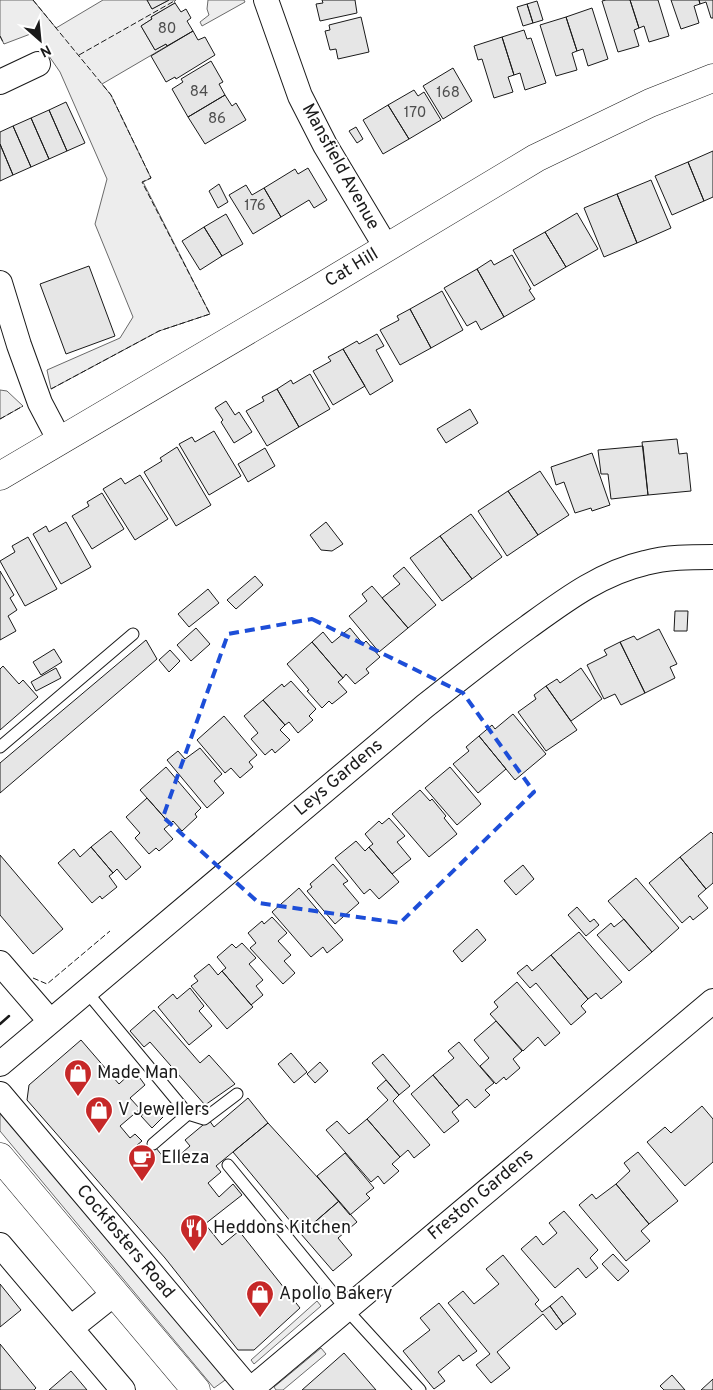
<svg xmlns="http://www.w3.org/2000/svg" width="713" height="1390" viewBox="0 0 713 1390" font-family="Overpass,sans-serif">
  <rect width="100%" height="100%" fill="#fff"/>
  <path fill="#ededed" stroke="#6a6a6a" d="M0,0H33L56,28L103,0H147L152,9L169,0H174L175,3L151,17L152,19L141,26L155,50L166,44L167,46L102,84L111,95L151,178L143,182L210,314L159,331L51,389L47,370L120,338L133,317L95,224L107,179L60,72L33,33L4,44L0,36Z
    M208,0H244L245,2L202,26L200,22L209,15L207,9Z
    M0,390L7,391L23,406L0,419Z
    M0,1110L228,1378L214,1388L0,1131Z
    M317,1301L321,1306L254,1364L251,1360Z
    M321,1348L326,1354L283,1390H276L274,1387Z"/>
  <path fill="#e6e6e6" stroke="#1a1a1a" d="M147,0H169L152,9Z
    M322,0H355L357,13L320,21L316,4L323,3Z
    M606,0H630L639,28L634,30L639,46L618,52L602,1Z
    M630,0H658L669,36L649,42L644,26L639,28Z
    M671,0H699L700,4L694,6L699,23L681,29Z
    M699,0H713V18H711L706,2L700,4Z
    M537,1L543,20L533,23L527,4Z
    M175,3L181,12L186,9L191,18L187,21L193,31L167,46L166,44L155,50L141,26L152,19L151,17Z
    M527,4L533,23L523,26L517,7Z
    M592,8L608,59L588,66L583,49L577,51L566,17Z
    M361,17L369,52L338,59L336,49L330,50L325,31L330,30L329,25Z
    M566,17L577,51L572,53L577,70L556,76L540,25Z
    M524,30L527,39L531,38L546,83L525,90L520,73L514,75L502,37Z
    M193,31L198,40L205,37L215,55L176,79L175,77L166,82L151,56Z
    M502,37L514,75L508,77L513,92L494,98L482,59L478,60L474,46Z
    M211,61L223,82L219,84L225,95L188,117L172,89L183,82L181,79Z
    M453,68L472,101L443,119L423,86Z
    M414,90L418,96L424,92L441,120L409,139L388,105Z
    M225,95L232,106L236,103L246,120L205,144L188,117Z
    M66,102L85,143L67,151L49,110Z
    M388,105L409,139L383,154L363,120Z
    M49,110L67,151L49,159L31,118Z
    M31,118L49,159L31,167L13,126Z
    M13,126L31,167L13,175L0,144V132Z
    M356,127L363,139L357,143L349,131Z
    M0,144L13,175L0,181Z
    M713,151V197L704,201L688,162Z
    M688,162L704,201L672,215L655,176Z
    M308,168L327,200L314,208L309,200L281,217L264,188L295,169L298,174Z
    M651,180L671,228L637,243L617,194Z
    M219,184L228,202L218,208L209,191Z
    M246,185L252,195L264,188L281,217L253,234L229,195Z
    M617,194L637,243L604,257L584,208Z
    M577,213L598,249L566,267L545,232Z
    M226,214L243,244L222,256L204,227Z
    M204,227L222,256L200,270L182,241Z
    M545,232L566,267L534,286L513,250Z
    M512,255L531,289L529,290L535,299L504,317L477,269L491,260L494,265Z
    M89,266L115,336L66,354L40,284Z
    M477,269L504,317L481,330L476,321L467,326L444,288Z
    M442,291L463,330L431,348L410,309Z
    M410,309L431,348L400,365L380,330L399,320L397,316Z
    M377,334L384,346L376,350L393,381L370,395L343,349L357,341L359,344Z
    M343,349L365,386L333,405L313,371L331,361L328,357Z
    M310,374L330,409L299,427L277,389L291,380L293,384Z
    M277,389L299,427L267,446L246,411L264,401L262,397Z
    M226,401L235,415L239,412L252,432L234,443L221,422L223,420L215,408Z
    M470,409L478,423L446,443L437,429Z
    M214,431L241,476L209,495L179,444L192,437L195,442Z
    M677,439L679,454L687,453L691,491L648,495L642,442Z
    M643,446L648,495L611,499L608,474H601L598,450Z
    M177,447L211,505L176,526L144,472L162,461L160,458Z
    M265,448L275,466L248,482L238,464Z
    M592,453L610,505L592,511L591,508L575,513L564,482L556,485L551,467Z
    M540,471L569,515L538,535L508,491Z
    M140,475L168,519L135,540L103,489L121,478L125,484Z
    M508,491L538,535L507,556L478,511Z
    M102,493L124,529L92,549L72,516L89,506L87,502Z
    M471,514L502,557L472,579L440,536Z
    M66,522L91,567L61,584L33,534L46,526L49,532Z
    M326,522L343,544L332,551L321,550L310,535Z
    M440,536L472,579L442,601L410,558Z
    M28,537L57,589L25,606L0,561L15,552L12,546Z
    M404,567L436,605L408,628L382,598L400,584L393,576Z
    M0,571L14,595L10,598L17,610L8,616L16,631L0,640Z
    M255,576L263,585L236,609L227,600Z
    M372,586L408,628L379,652L349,616L367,601L362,594Z
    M208,589L219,603L189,627L178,614Z
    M675,611H688L687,631H674Z
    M196,628L210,644L191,661L177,645Z
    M350,628L363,644L366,641L380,657L366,669L369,673L355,684L346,674L343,678L312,642L323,632L332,643Z
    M659,629L677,664L670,667L675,678L645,693L620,642L634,636L637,640Z
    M146,640L157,659L0,793V763Z
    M312,642L343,678L338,682L347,692L332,704L329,701L322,708L307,691L309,690L287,664Z
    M620,642L645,693L621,705L615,694L604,699L587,665L607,655L604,650Z
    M54,649L62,662L41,675L33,662Z
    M170,650L180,661L169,672L159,660Z
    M3,666L19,684L23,680L38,697L0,730V669Z
    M56,668L61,678L36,691L31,682Z
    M581,668L602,699L571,721L546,686L557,679L560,683Z
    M291,681L316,709L309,716L313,720L298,733L289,722L285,725L263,700L282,684L284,687Z
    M546,686L577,730L546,751L518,712L536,699L534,695Z
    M263,700L285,725L280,730L290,740L275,753L272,749L265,755L251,739L258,733L244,716Z
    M513,714L546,754L515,780L479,736L492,725L495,729Z
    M224,716L257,755L249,762L253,767L240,778L231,768L225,773L197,740Z
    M479,736L506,769L478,793L453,764L469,751L466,747Z
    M200,748L222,774L214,781L224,793L207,808L167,760L178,751L185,759Z
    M166,767L201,808L195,814L197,817L182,831L173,821L170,824L140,790Z
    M450,767L481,804L457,825L425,788Z
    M420,790L430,801L432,799L446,816L444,818L457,834L429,857L392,814Z
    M147,798L170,824L164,829L173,839L159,851L156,848L149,854L135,838L140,833L126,817Z
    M389,818L405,836L397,842L411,859L392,874L369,847L373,844L365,834L379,821L382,824Z
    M111,831L141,867L126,880L117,869L113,873L91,847Z
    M711,832L713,834V883L706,889L680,857Z
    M356,841L365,851L369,847L399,882L379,899L370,889L364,894L335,858Z
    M91,847L113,873L109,876L117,887L102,899L100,896L92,903L58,863L74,849L80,857Z
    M0,855L63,929L33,954L0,915Z
    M680,857L706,889L698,896L708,908L693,920L690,916L682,923L649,883Z
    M333,864L348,881L343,884L359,903L335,924L307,891L312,887L310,884Z
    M523,865L534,879L516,895L504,881Z
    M636,878L679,928L652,952L608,901Z
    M299,888L343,940L327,953L323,947L311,957L272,912Z
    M577,907L590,922L594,919L599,925L586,936L568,915Z
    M272,917L287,933L278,941L291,955L284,961L295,973L283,984L250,948L256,943L248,933L262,921L264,924Z
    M624,919L652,952L629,971L597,935L611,923L614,927Z
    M477,929L486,940L462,962L453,951Z
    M579,932L622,982L601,999L596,993L588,999L551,955Z
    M242,943L256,958L249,964L263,980L256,986L263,995L251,1005L222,971L226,968L217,957L232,944L236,948Z
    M551,955L588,999L581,1006L586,1012L571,1025L536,983L530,988L517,973L527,965L532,971Z
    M209,964L218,975L222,971L253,1007L227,1029L191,986L198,981L194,976Z
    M517,982L560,1033L545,1046L538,1037L523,1051L490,1014L498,1007L494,1002Z
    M190,988L204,1006L199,1011L212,1026L189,1045L158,1007L173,994L177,999Z
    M154,1010L200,1063L209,1055L235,1084L205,1105L150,1042L144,1047L130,1031Z
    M496,1021L522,1051L513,1059L520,1068L506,1080L504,1077L496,1084L480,1066L489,1058L474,1040Z
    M81,1040L119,1084L134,1070L145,1085L130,1098L140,1109L120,1126L130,1138L135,1134L142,1141L136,1146L146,1157L156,1148L169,1164L190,1146L185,1140L209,1120L214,1127L248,1098L268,1123L216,1166L221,1172L208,1183L219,1197L233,1184L242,1195L205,1224L222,1245L239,1231L300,1308L254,1350H238L165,1258L27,1100L29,1085Z
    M459,1042L494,1083L485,1090L490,1095L475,1108L467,1099L459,1106L433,1075L454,1058L448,1051Z
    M291,1053L307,1072L294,1083L278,1064Z
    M383,1054L410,1086L399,1095L372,1063Z
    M320,1062L328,1071L315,1083L307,1074Z
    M433,1075L459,1106L452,1112L459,1121L444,1133L411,1094Z
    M386,1080L399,1095L393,1101L430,1145L414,1158L408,1150L400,1157L367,1119L388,1100L377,1088Z
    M153,1106L163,1117L152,1128L141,1116Z
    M702,1106L713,1119V1162L685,1186L647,1142L665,1127L671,1133Z
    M367,1119L400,1157L392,1164L399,1171L384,1184L378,1176L371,1182L326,1130L337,1121L349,1134Z
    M268,1123L339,1201L301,1234L233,1152Z
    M638,1152L678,1201L649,1224L616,1184L630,1171L624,1163Z
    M345,1153L374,1188L366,1194L370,1198L350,1215L317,1176Z
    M616,1184L649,1224L641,1231L650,1241L626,1261L579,1205L592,1194L596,1199Z
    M339,1201L357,1222L338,1238L352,1255L333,1271L301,1234Z
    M564,1211L598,1250L590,1258L598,1268L586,1278L578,1268L555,1288L521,1249L536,1236L543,1245L557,1233L549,1223Z
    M613,1254L629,1271L618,1281L602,1264Z
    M503,1255L539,1300L535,1304L542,1312L550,1306L563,1324L556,1330L543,1314L497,1352L510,1368L491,1383L476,1365L490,1354L448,1303L463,1291L474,1304L499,1284L486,1269Z
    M0,1284L21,1310L0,1327Z
    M562,1296L576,1314L563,1324L550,1306Z
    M439,1303L477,1351L463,1361L459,1355L438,1372L445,1381L434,1389L403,1351L430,1330L420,1318Z
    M0,1344L36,1388L34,1390H0Z
    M344,1353L376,1390H302Z
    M71,1371L87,1390H49Z
    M672,1375L685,1390H664L660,1386Z
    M713,1379V1390H701Z"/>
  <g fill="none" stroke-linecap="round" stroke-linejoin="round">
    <g stroke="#1a1a1a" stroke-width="13">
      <path id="lane" d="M0,747L133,634
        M86,991L188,1114L153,1144
        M188,1114L204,1119L237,1094
        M228,1165L346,1309L420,1390"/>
    </g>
    <g stroke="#1a1a1a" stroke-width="26">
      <path id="street" d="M266,0L300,96L325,145L386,247
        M0,82L38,64
        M0,283L19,345L40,403L60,441
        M0,963L50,1021
        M0,1064L425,706C459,679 493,652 528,627C564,601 601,573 645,563C667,557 690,557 713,557
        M0,1094L250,1390
        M0,1245L123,1390
        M71,1328L115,1293
        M250,1390L713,1001"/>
    </g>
    <g stroke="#1a1a1a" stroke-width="29">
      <path id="primary" d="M0,476L316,290L536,158L650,103L713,78
        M0,1157L196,1390"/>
    </g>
    <use href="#lane" stroke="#fff" stroke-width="11"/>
    <use href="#street" stroke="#fff" stroke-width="24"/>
    <use href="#primary" stroke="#fff" stroke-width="28"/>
    <path stroke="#1a1a1a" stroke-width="1" stroke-dasharray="6 2.5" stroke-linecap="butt" d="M33,0L111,95L151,178L142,182L210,314L159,331L51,389
      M0,36L4,44
      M79,55L176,0
      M0,419L23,406
      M33,978L47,984L110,931"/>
    <path stroke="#1a1a1a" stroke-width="2.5" d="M0,1024L9,1016"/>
  </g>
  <path fill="none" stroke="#1d4ed8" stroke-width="4" stroke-dasharray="10 6" stroke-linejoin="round" d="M312,619L463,693L534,792L400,923L259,903L163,817L228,634Z"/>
  <defs>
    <g id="shop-pin" transform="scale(1.4375)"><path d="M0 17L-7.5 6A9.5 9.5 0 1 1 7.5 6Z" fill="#c62828" stroke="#fff"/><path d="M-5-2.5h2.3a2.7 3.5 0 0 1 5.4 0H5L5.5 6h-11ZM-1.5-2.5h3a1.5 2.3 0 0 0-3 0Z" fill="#fff"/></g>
    <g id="cafe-pin" transform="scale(1.4375)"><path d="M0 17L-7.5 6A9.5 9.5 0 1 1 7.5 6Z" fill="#c62828" stroke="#fff"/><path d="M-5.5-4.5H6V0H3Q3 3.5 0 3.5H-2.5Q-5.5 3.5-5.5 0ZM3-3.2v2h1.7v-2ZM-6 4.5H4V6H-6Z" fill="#fff"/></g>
    <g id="restaurant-pin" transform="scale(1.4375)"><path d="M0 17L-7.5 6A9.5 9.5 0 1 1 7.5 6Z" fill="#c62828" stroke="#fff"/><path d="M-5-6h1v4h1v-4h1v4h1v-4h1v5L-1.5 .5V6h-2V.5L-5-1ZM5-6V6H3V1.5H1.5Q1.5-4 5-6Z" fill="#fff"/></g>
  </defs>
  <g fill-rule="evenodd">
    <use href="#shop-pin" x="78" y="1073"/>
    <use href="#shop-pin" x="99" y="1110"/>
    <use href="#cafe-pin" x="142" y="1158"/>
    <use href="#restaurant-pin" x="194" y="1228"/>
    <use href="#shop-pin" x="260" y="1294"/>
  </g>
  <g text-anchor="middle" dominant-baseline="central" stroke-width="4" stroke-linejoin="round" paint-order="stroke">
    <g font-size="15" fill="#4d4d4d">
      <text x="167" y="29">80</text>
      <text x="199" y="92">84</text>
      <text x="448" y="93">168</text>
      <text x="415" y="113">170</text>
      <text x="217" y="119">86</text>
      <text x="255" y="206">176</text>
    </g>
    <g font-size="18" fill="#1a1a1a" stroke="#fff">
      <text transform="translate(340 167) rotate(61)">Mansfield Avenue</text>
      <text transform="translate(352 268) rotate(-31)">Cat Hill</text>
      <text transform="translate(339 778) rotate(-40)">Leys Gardens</text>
      <text transform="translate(481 1195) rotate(-40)">Freston Gardens</text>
      <text transform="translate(125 1242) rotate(50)">Cockfosters Road</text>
    </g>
    <g font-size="18" fill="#1a1a1a" stroke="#fff" text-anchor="start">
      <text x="97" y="1073">Made Man</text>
      <text x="118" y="1110">V Jewellers</text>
      <text x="161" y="1158">Elleza</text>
      <text x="213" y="1228">Heddons Kitchen</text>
      <text x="279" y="1294">Apollo Bakery</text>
    </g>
  </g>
  <g transform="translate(40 40) rotate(153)" stroke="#ffffff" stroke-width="4" paint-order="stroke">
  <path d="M0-4L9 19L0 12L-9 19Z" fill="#1a1a1a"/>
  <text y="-8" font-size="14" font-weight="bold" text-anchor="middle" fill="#1a1a1a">N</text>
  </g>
</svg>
